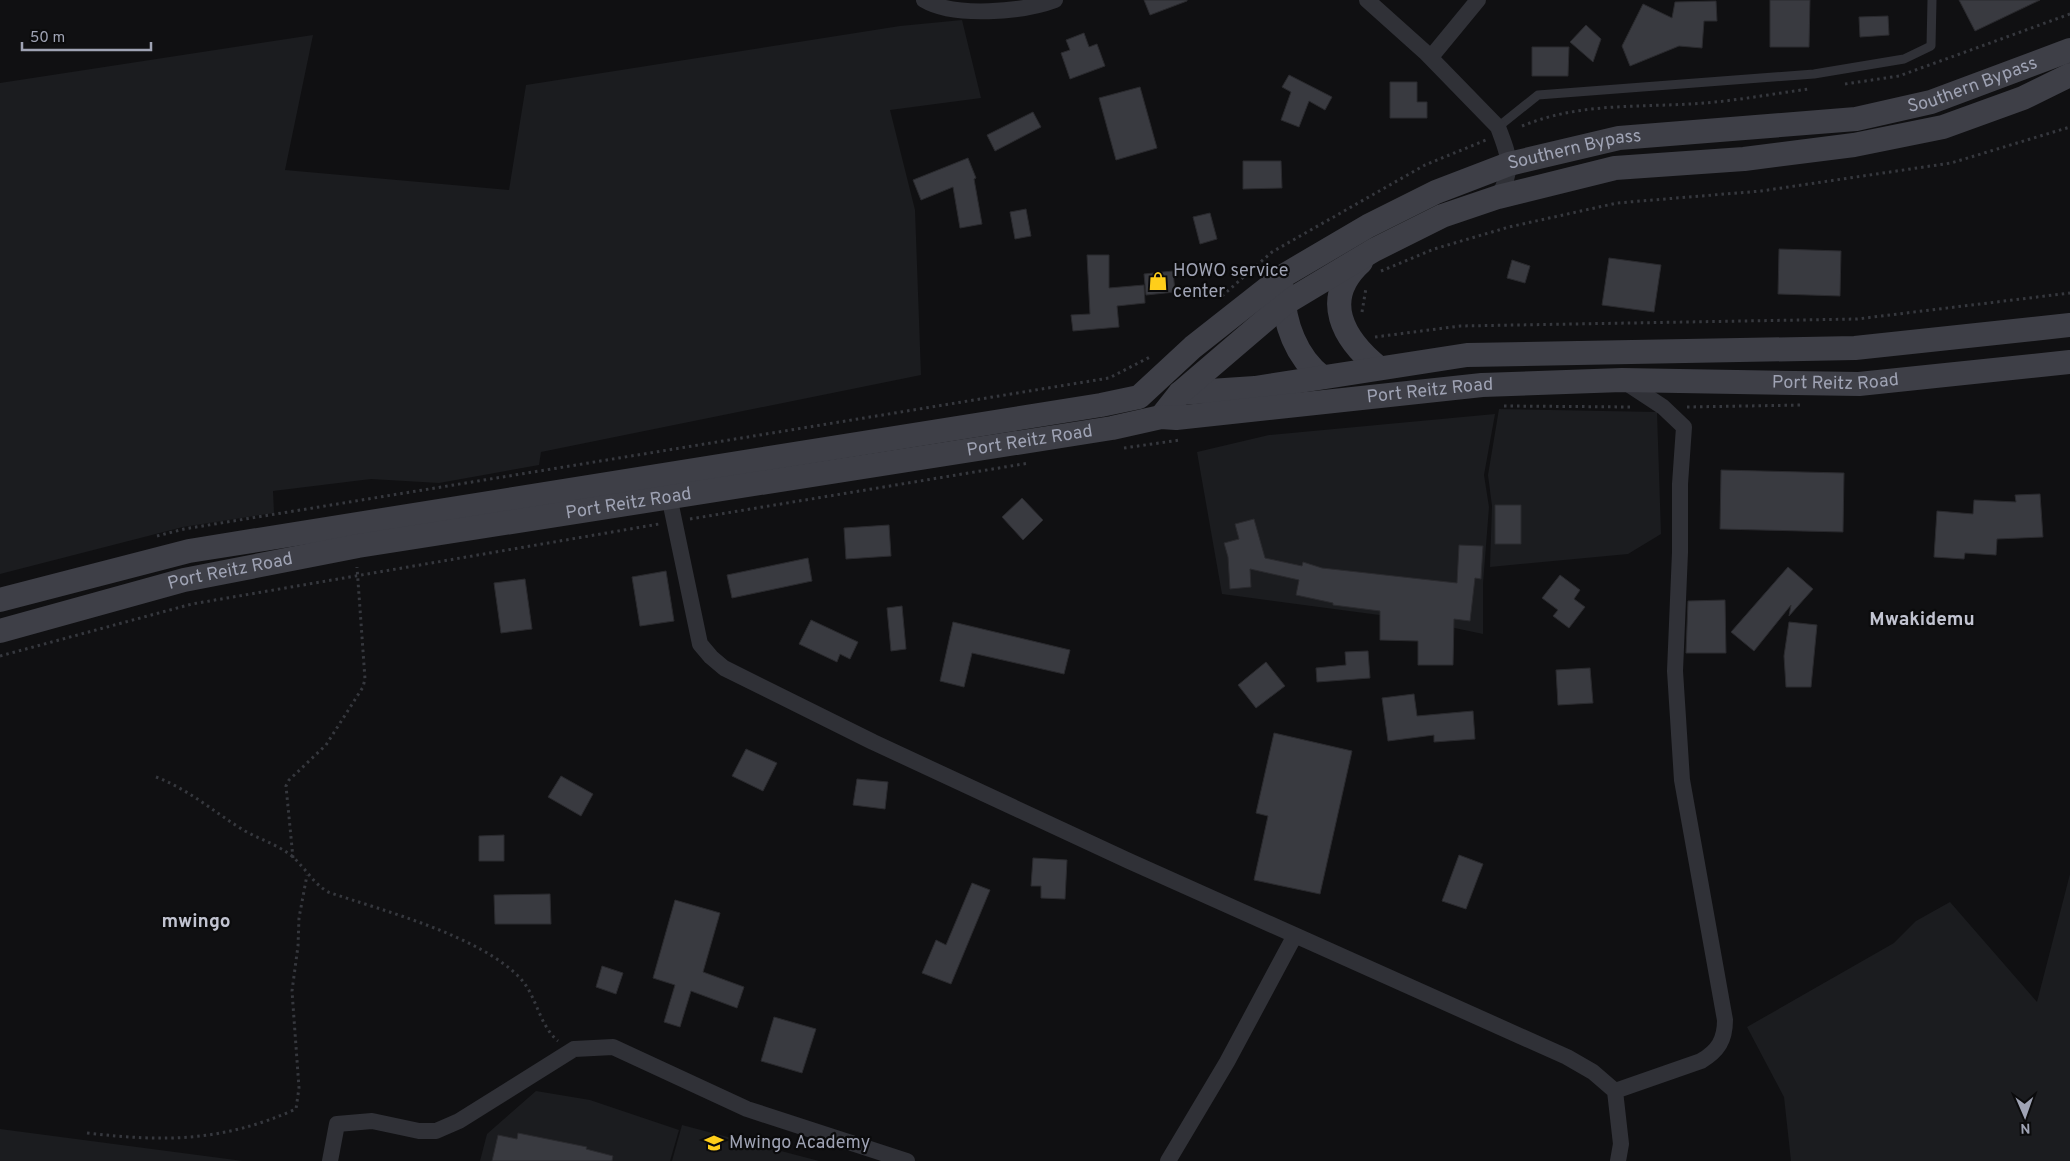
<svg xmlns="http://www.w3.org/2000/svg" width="2070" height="1161" viewBox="0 0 2070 1161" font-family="Overpass,sans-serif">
  <rect width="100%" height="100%" fill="#101012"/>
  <path fill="#1b1c1f" d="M962,20L981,98L890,110L915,210L921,375L541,452L539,465L439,483L371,479L273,491L274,513L183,527L0,574V83L313,35L285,170L509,190L526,85L900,26Z
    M1499,409L1657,412L1661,534L1628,554L1490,567L1492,506L1488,475Z
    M1495,414L1484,475L1489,507L1483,584V634L1417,620L1222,594L1197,452L1269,435Z
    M2070,874V1161H1791L1784,1097L1747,1027L1894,943L1916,921L1950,902L2037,1002Z
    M536,1091L590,1100L679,1130L670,1161H480L487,1134Z
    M682,1125L819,1161H672Z
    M0,1129L243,1161H0Z"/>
  <path fill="#393a40" stroke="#2a2a2e" d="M1144,0H1187V1L1150,15Z
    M1770,0H1810L1809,47H1770Z
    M1959,0H2040L1975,31Z
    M1716,1L1717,21H1704L1702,48L1679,46L1630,66L1622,46L1643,4L1672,18L1675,2Z
    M1888,16L1889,35L1860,37L1859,17Z
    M1586,25L1601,39L1593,62L1570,42Z
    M1084,33L1089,47L1097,44L1105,66L1070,79L1061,53L1070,50L1066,40Z
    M1532,47H1569L1568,76H1532Z
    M1289,75L1332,97L1325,110L1309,101L1299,127L1281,120L1291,92L1282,87Z
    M1390,82H1417V102H1427V118H1390Z
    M1140,87L1157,148L1116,160L1099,98Z
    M1033,112L1041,127L995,151L987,135Z
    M968,158L976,178L974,179L982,224L960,228L953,187L921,200L913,180Z
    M1243,161H1281L1282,188L1243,189Z
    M1026,209L1031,236L1015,239L1010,212Z
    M1210,213L1217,239L1200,244L1193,217Z
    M1779,249L1841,251L1840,296L1778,294Z
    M1087,255H1109V288L1144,285L1145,303L1117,306L1119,327L1073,331L1071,315L1090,314Z
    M1609,258L1661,265L1654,312L1602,305Z
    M1512,260L1530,266L1525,283L1507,278Z
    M1173,271L1175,292L1146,295L1144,274Z
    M1721,470L1844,473L1843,532L1720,529Z
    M2040,494L2043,537L1997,539L1996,555L1965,553L1964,559L1934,557L1937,511L1973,514L1974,500L2016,502L2015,495Z
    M1022,498L1043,520L1023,540L1002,517Z
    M1495,505H1521V544H1495Z
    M1254,519L1265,558L1302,566L1303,562L1322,568L1457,583L1459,545L1483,546L1481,579L1475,578L1470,621L1454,619L1453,665H1418V641L1380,640V611L1333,605V603L1296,595L1299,580L1250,569L1251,587L1230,589L1228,557L1224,543L1239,539L1235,524Z
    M889,525L891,556L846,559L844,528Z
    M808,558L812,581L732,598L727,575Z
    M1788,567L1813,589L1789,616L1791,605L1754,651L1731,632Z
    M666,571L674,621L640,626L632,577Z
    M1560,575L1580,590L1574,599L1585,607L1569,628L1553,616L1558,610L1542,598Z
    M525,579L532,629L501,633L494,583Z
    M1725,600L1726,653H1686L1688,601Z
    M902,606L906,649L891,651L887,608Z
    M811,620L858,642L850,659L840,654L837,662L799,644Z
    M953,622L1070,650L1064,674L972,653L964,687L940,681Z
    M1789,622L1817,625L1811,687H1786L1784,656Z
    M1368,651L1370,678L1317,682L1316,668L1346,665L1345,652Z
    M1266,662L1285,686L1256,708L1238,685Z
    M1590,668L1593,703L1558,705L1556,670Z
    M1414,694L1417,716L1473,711L1475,739L1434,742V735L1388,741L1382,698Z
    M1274,733L1352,751L1320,894L1254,880L1268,816L1256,813Z
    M746,749L777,763L763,791L732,776Z
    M561,776L593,794L581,816L548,797Z
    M857,779L888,782L885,809L853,805Z
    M504,835V861H479V836Z
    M1459,855L1483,864L1466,909L1442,901Z
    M1033,858L1067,860L1065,899L1041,898V886H1031Z
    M972,883L990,890L951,984L922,973L936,940L946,945Z
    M550,894L551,924H495L494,895Z
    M675,900L720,913L703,972L744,987L737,1008L691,991L680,1027L664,1022L675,985L653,978Z
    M602,966L623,973L616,994L596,987Z
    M774,1017L816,1029L802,1073L761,1061Z
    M518,1133L587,1147L586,1149L613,1156L612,1161H492L498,1135L517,1139Z"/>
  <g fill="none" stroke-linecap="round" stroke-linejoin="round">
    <path stroke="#36383e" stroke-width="3" stroke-dasharray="2.5 4" stroke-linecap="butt" d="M1845,84L1899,76L2070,14
      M1522,126C1586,100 1648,109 1715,102C1746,99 1778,93 1809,89
      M1381,271L1434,249L1509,227L1617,203L1761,191L1951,163L2070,127
      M1222,296L1272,252L1425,165L1486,140
      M1362,312L1366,288
      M1375,337L1460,326L1857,319L2070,293
      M1504,406L1633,407
      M1687,407L1803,405
      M1124,448L1180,440
      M690,519L1029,463
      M157,536L184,529L1109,378L1150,357
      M0,656L192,604L659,524
      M156,777C190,790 215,813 245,831C261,840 279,845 293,857C306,869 313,883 328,892C384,911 481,936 521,979C537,997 539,1025 558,1041
      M293,858L286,786L289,780L326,745L363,687L365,679L357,567
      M87,1133C165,1142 222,1142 296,1109L299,1088L292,991L298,946L299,918L307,875"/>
    <path stroke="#303137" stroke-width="9" d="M1498,127L1538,95L1814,74L1904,59L1931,46L1932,0"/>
    <path stroke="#303137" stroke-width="16" d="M924,0C954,18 1023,12 1055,0
      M1367,0L1425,52L1498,127C1509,157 1515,167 1498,197
      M1431,57L1478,0
      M669,496L700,644L711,657L724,668L873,742L1129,861L1567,1057L1593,1072L1615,1091L1621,1144L1618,1161
      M1615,1091L1701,1061C1718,1051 1725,1040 1725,1020L1682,780L1675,671L1680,552V484L1684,427L1663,407L1622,380
      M330,1161L337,1124L372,1121L419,1131H436L459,1121L574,1049L613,1047L747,1109L907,1161
      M1168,1161L1227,1062L1294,937"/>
    <g stroke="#3e3f47" stroke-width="24">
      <path d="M1361,262C1320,299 1343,339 1379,368"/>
      <path d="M1283,291C1284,323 1296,357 1322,377"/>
      <path d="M1180,393L1255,388L1467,355L1855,348L2070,325"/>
      <path d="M1161,417L1180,393L1284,304L1374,250L1442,216L1498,197L1615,168L1744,159L1854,145L1943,127L2023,98L2070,75"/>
      <path id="s1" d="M0,600L189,551L1101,405L1139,397L1193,347L1283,276L1368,226L1436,192L1509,164L1619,138L1856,119L1931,102L2070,50"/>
      <path id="s2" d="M0,631L184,580L358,546L1112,428L1161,417L1176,418L1482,385L1622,380L1859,384L2070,362"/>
    </g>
  </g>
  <defs>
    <g id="shop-bare" transform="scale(1.5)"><path d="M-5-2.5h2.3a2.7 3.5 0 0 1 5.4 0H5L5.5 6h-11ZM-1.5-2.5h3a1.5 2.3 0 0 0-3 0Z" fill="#ffce1a" stroke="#0b0b0c" stroke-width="2.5" paint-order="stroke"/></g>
    <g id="school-bare" transform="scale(1.5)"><path d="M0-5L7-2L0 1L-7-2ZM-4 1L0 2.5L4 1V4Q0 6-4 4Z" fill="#ffce1a" stroke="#0b0b0c" stroke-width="2.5" paint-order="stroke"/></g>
  </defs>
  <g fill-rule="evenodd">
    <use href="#shop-bare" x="1158" y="281"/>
    <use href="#school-bare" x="714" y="1143"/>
  </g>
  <g text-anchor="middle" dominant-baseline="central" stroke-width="4.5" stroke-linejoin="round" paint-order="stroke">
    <g font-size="18" fill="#9fa3b4" stroke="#0b0b0c">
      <text stroke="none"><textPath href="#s1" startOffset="2071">Southern Bypass</textPath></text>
      <text stroke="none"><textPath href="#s1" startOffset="1666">Southern Bypass</textPath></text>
      <text stroke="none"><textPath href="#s2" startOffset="1858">Port Reitz Road</textPath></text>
      <text stroke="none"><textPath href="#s2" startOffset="1452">Port Reitz Road</textPath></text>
      <text stroke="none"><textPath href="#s2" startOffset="1048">Port Reitz Road</textPath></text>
      <text stroke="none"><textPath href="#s2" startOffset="642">Port Reitz Road</textPath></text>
      <text stroke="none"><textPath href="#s2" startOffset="238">Port Reitz Road</textPath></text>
    </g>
    <g font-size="18" fill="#9fa3b4" stroke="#0b0b0c" text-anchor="start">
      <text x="1173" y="271">HOWO service<tspan x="1173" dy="21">center</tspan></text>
      <text x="729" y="1143">Mwingo Academy</text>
    </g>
    <g font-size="19" font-weight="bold" fill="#c1c3d0" stroke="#0b0b0c">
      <text x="1922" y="620">Mwakidemu</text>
      <text x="196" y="922">mwingo</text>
    </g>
  </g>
  <g transform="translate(2025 1116) rotate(178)" stroke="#0b0b0c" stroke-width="4" paint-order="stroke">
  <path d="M0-4L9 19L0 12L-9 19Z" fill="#9fa3b4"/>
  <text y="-8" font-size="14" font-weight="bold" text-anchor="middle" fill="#9fa3b4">N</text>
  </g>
  <path d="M22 42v8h129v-8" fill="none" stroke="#9fa3b4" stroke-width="2.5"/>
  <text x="30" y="42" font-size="15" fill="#9fa3b4" stroke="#0b0b0c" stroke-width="4" paint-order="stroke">50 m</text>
</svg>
